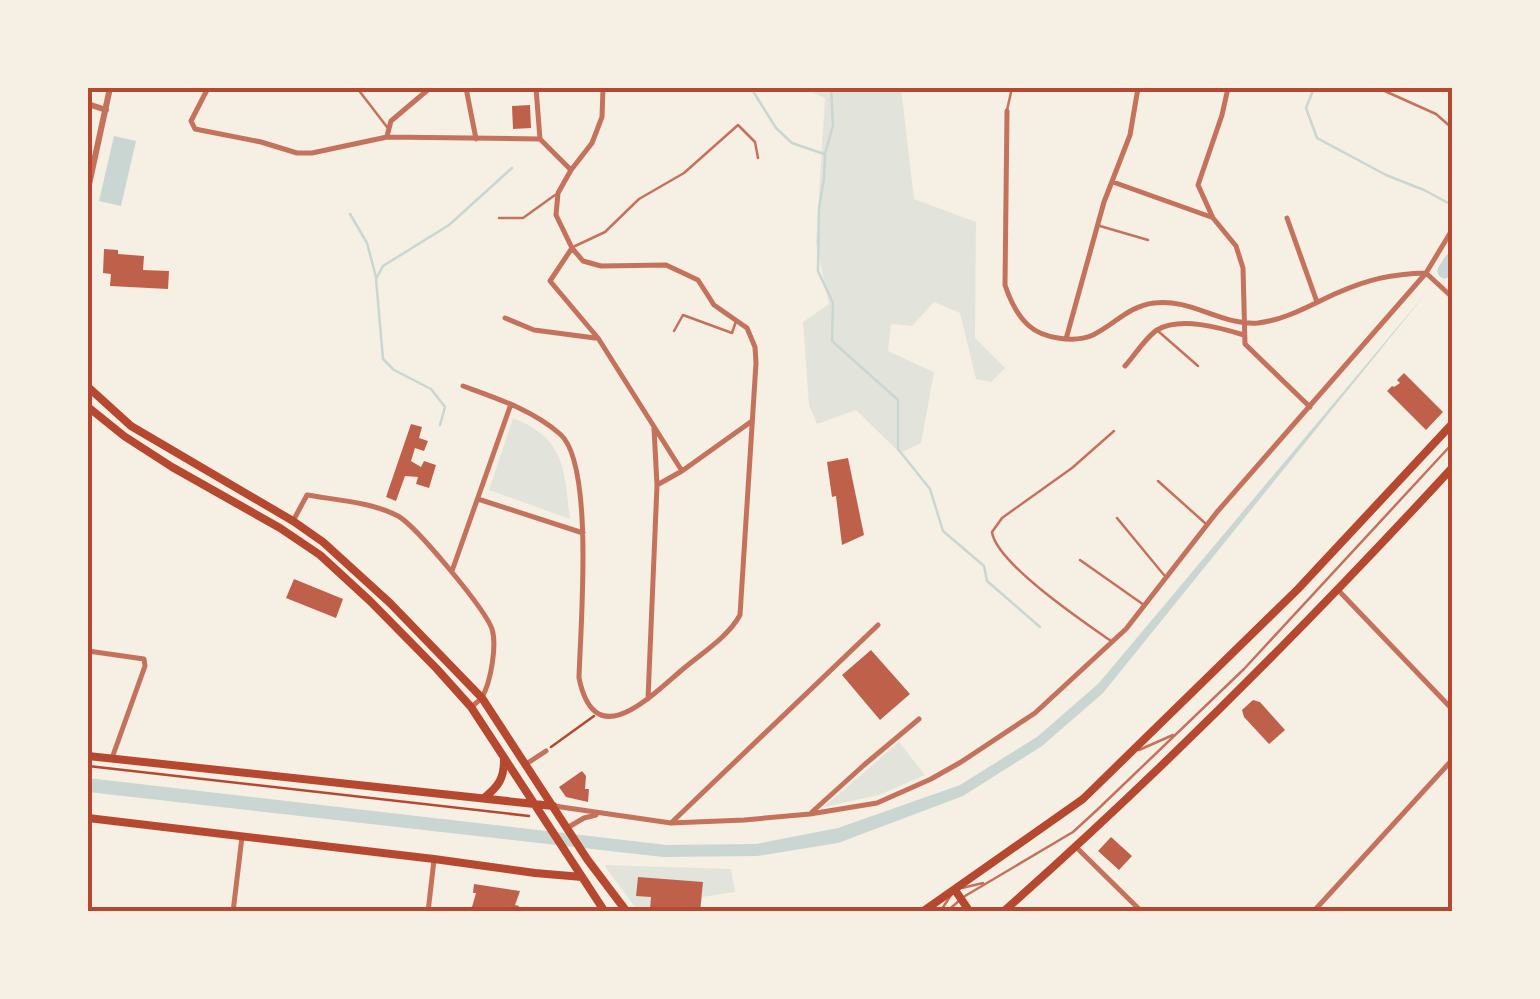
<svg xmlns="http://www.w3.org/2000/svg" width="1540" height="999" viewBox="0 0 1540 999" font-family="'Sofia Sans Condensed',sans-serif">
  <rect width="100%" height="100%" fill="#f6efe4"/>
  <path fill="#e2e4dc" d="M803,88H901L914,199L976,222L975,338L1005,368L991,382L976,379L960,313L934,302L912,326L891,324L888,351L934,372L921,443L900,453L856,410L817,424L809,405L803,322L829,304L816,243L825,98Z
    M513,418C566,439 564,469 570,519L489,490Z
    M899,742L925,775L879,795L824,807Z
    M604,865L731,869L735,892L702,897L700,911H638Z"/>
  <path fill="#c9d6d2" d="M114,136L136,141L121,206L99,201Z
    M1427,292L1103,693L1042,746L963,796L838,843L757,856L663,857L88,792V778L667,845L756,844L838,828L960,785L1037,737L1099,683Z"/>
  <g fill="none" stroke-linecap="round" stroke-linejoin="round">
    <path stroke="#c9d6d2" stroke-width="2.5" d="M751,88L776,128L792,143L824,154
      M831,88L833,125L825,154L824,178L819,209L818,271L833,303L832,341L898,400V449L930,489L943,531L984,566L987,581L1040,627
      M1314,88L1306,108L1317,138L1386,175L1424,190L1452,205
      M350,214L367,243L376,277
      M440,425L445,407L431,389L394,370L383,359L376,279L383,266L449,225L512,168"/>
    <path stroke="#c9d6d2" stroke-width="15" d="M1445,271L1452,260"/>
  </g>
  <path fill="#bf614a" d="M530,105L531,128L513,129L512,106Z
    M104,249L118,250V254L144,256L143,270L169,271L168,289L110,286L111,274L103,273Z
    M1404,373L1443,412L1426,430L1387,391L1392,386L1394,387L1400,383L1397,380Z
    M411,424L422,427L419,438L428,441L424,451L415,448L411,461L421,467L424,461L436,465L429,488L416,484L418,477L405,476L396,501L386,497Z
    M848,458L864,535L842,545L836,496L832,497L827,462Z
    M294,579L343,599L336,618L286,598Z
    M871,650L910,694L880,720L842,675Z
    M1253,700L1260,702L1285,730L1269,744L1244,717L1242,710Z
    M582,771L586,776L585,789H589L588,802L566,797L559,787Z
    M1111,837L1132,856L1119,870L1098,851Z
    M638,877L703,882L700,912L650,910L651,897L636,896Z
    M474,884L520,891L515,905L519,906L518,912L472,907L476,893H473Z"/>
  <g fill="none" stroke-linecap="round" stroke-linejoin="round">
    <path stroke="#b5482f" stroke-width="2.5" d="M551,747L594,716
      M88,766L529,816"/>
    <path stroke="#c5725c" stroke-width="2.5" d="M357,88L387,127
      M1378,88L1436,114L1452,128
      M1007,110L1012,88
      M499,218H523L555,195
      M1100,226L1148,240
      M573,247L605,232L639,199L684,173L738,125L755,142L758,158
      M674,331L683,315L732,333L736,321
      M1158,331L1198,366
      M1158,481L1205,523
      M1117,518L1164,575
      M1080,560L1144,605
      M1111,641C1084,622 996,563 992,532L1002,518L1072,468L1114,431
      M1139,750L1173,735
      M962,888L983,883
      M965,896L1073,832L1097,810L1244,669L1452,444
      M940,912L951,895
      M946,912L959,901"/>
    <path stroke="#c5725c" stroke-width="5" d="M208,88L191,121L195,129L261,142L297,153H312L387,137L540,139
      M466,88L476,139
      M536,88L540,139
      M1228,88L1222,115L1198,185L1213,218L1236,246L1243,268L1245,344L1310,407
      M1007,111L1005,285C1010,300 1016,314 1028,325C1043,339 1075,343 1093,335C1115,324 1129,306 1154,303C1191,298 1222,326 1258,323C1286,320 1312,304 1337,293C1369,279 1391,274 1426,273L1452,297
      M387,136L391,121L430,88
      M540,139L571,170
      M1113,182L1211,217
      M1287,218L1317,302
      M572,248L550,281L598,338L682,471
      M505,318L534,330L595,338
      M1066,339L1104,202L1130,135L1138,88
      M1125,366C1134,356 1147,336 1157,330C1180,316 1221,328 1244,335
      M463,386C496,398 533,410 560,434C595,464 580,631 579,678C595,755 650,697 683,669C702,653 728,637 740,615L756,363L755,347L747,328L714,305L698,280L666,265L601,266L583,261L572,248L556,215L558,193L571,170L592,143L602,117L603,88
      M657,485L682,471L752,421
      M478,499L583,533
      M293,521L307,495C336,500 371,502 398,516C416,526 485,609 492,629C497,645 491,682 482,697C481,699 473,706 471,707
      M452,571L511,404
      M1339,591L1452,709
      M88,651L144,659L145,666L112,758
      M648,699L657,485L654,428
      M526,764L546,751
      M554,806L671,823L744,820L810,814L877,803L931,779L961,762L1035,713L1126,629L1217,512L1426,273L1452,230
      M812,812L864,765L919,719
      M671,823L878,625
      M567,828L584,818L596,815
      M1076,847L1142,912
      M233,912L242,837
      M428,912L434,860
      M1313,912L1452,760"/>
    <path stroke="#c5725c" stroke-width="6" d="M88,104L106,110
      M88,189L110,88"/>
    <path stroke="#b5482f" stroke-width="8" d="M88,387L131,426L293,521L323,542L390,603L482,698L587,859L627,912
      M88,407L124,436L172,467L280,528L320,555L370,601L436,668L471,707L605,912
      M88,756L553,806
      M484,798C499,786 504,778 504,760
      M88,818L434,859L535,873L582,877"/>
    <path stroke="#b5482f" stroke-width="8" d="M955,890L970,912
      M922,912L1083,799L1298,589L1452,424
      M1003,912C1161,772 1309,623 1452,468"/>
  </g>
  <rect width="1540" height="999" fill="none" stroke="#f6efe4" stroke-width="180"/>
  <rect x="90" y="90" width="1360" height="819" fill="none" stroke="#b5482f" stroke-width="4"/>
</svg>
